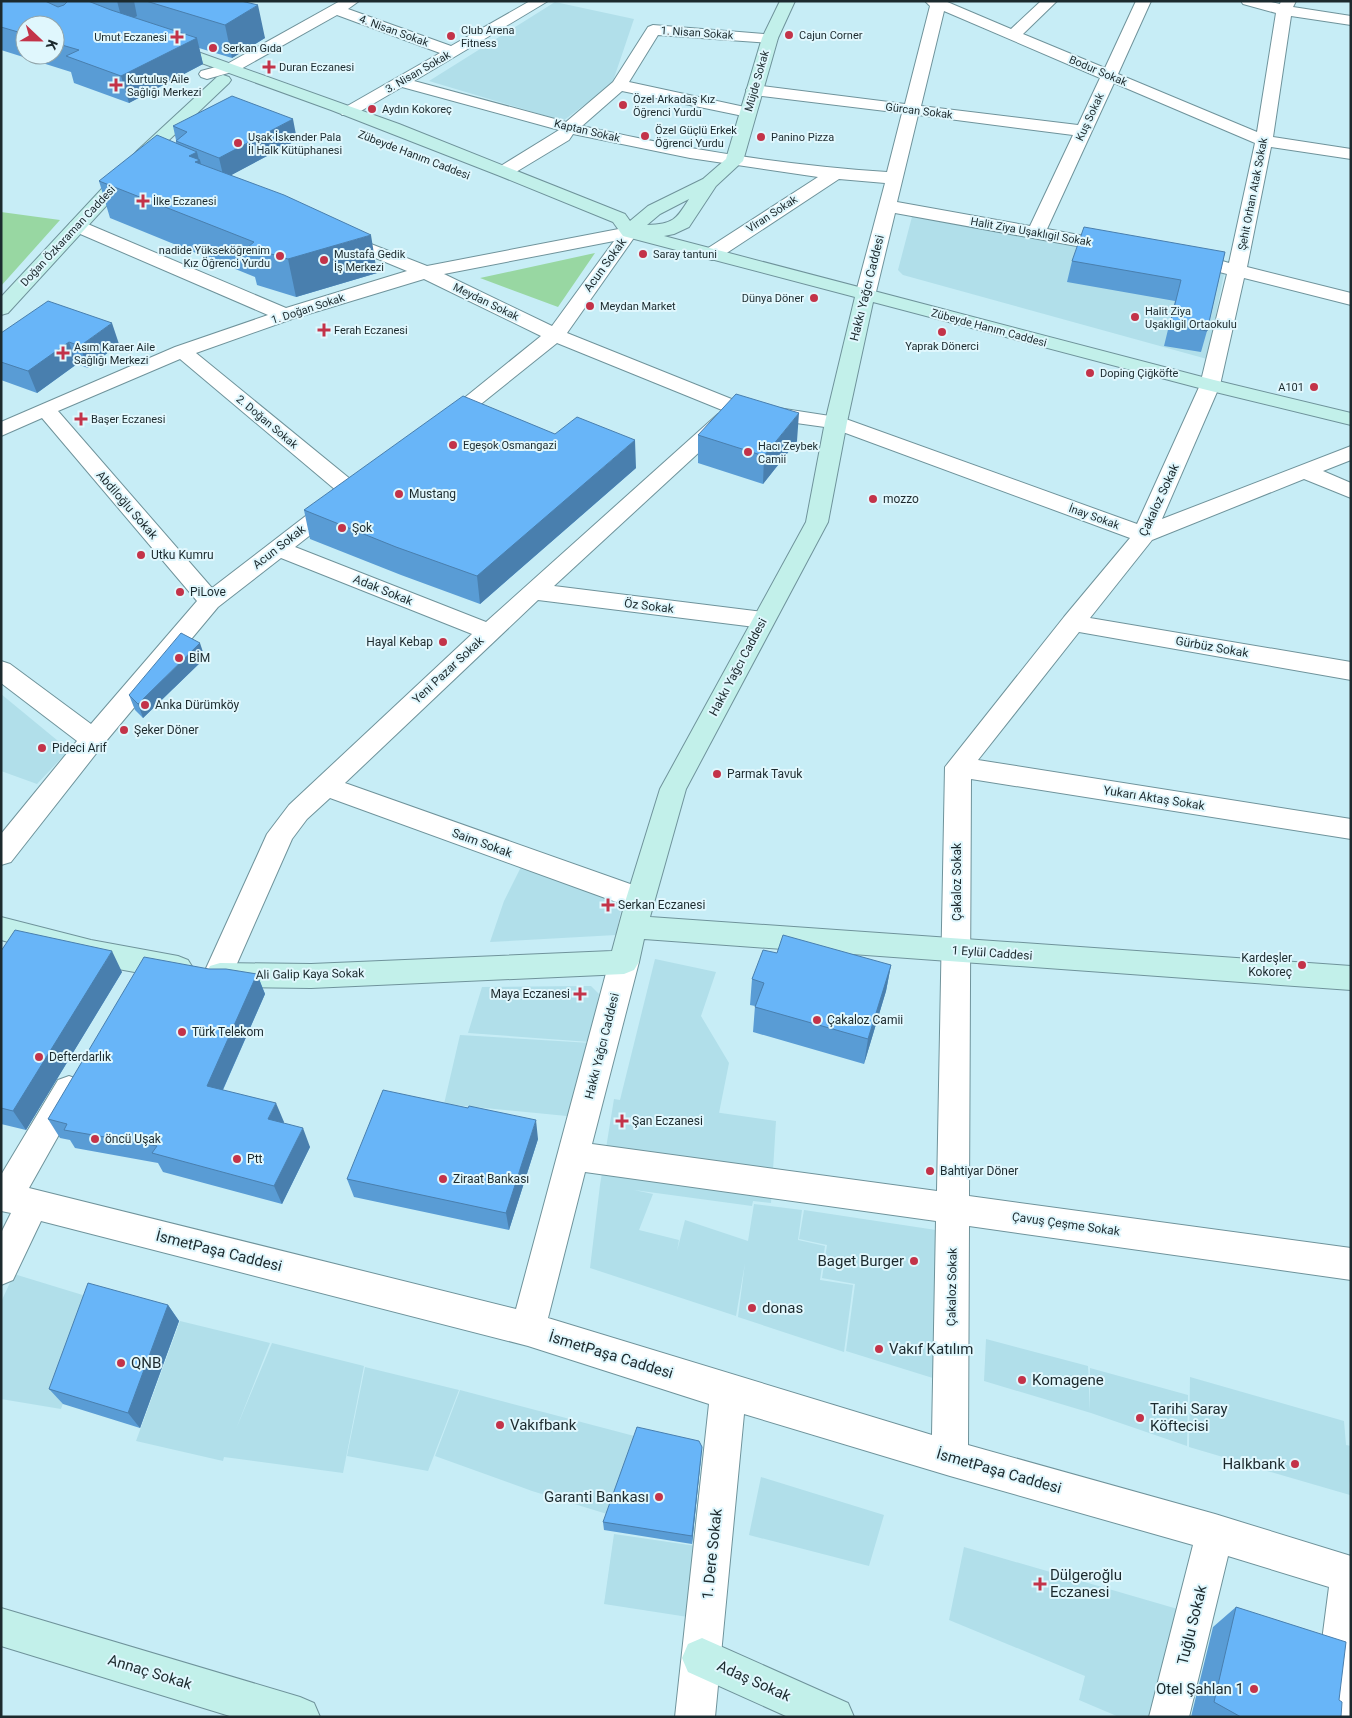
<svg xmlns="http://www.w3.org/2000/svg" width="1352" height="1718" viewBox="0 0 1352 1718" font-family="Roboto,sans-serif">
  <rect width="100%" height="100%" fill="#c7edf6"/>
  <path fill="#b1dfea" d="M555,2L634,19L612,84L563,121L429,81Z
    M913,213L1225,269L1207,359L903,275L898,270Z
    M1,694L69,750L37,784L1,771Z
    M523,863L623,900L616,935L490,942L504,901Z
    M655,959L716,972L701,1016L729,1063L719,1113L714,1112L776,1121L771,1203L753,1201L752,1206L634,1190L653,1194L639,1230L679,1240L677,1251L685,1220L748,1241L754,1204L802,1210L798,1240L825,1246L820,1280L853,1285L844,1352L738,1317L745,1263L736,1316L590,1268L600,1185L614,1099L620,1100Z
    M591,986L599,994L590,1042L468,1033L482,987Z
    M460,1035L591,1043L577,1117L444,1104Z
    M804,1210L936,1230V1379L846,1351L855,1284L822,1278L827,1245L799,1239Z
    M14,1274L99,1300L61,1409L1,1399V1302Z
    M180,1321L270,1343L236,1429L272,1343L364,1366L343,1473L224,1457L223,1461L136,1441Z
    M986,1339L1088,1366L1090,1411V1368L1188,1395L1187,1446L1091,1413L984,1381Z
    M365,1367L459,1390L428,1471L347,1456Z
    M1190,1377L1344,1421L1346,1445L1351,1446V1493L1349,1479L1350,1495L1267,1471V1461V1470L1189,1447Z
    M460,1390L638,1437L607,1514L532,1491L435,1456Z
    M761,1477L884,1515L869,1566L749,1535Z
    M614,1534L696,1546L688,1617L604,1604Z
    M964,1547L1181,1610L1154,1717H1119L1079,1700L1085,1676L949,1620Z"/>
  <path fill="#98d7a2" d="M1,212L60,220L1,286Z
    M595,253L558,307L480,278Z"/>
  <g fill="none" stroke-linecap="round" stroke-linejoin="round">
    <g stroke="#6f939b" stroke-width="2">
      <path id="street" d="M340,1H359L348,9L451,46L530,1H548L414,81L566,122L613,82L648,27L653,25L775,35L778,38L775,41L770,43L658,35L629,82L754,109L756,112L754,115L748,117L622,91L582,126C682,149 784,165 887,172L902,113L754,95L748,93L746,90L748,87L754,85L905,104L930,6L925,1H945L1011,29L1041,1H1057L1023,34L1105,68L1136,1H1151L1118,74L1257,132L1276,13L1243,4L1241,1H1267L1280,4L1281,1H1296L1293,7L1351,16V25L1291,16L1273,137L1351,149V159L1271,147L1247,267L1351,293V305L1244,278L1220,385L1162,519L1351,446V460L1323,471L1351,483V498L1304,479L1152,540L1090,618L1351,662V680L1079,632L978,760L1351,819V839L971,779L969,1196L1351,1248V1280L969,1226L968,1445L1215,1514L1351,1556V1717H1312L1329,1587L1228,1556L1189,1717H1149L1193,1545L950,1476L744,1414L715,1717H675L709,1404L528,1346L41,1221L13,1280L1,1285V1233L11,1213L1,1211V1175L58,1080L69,1076L80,1080L84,1090L29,1188L516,1309L609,962L614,954L624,950L634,954L639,962L592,1144L937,1191L945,767L1064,617L1130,538L832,428L732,414L735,418L732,422L554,586L763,612L771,614L775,620L771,626L763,628L538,600L345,783L650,891L654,899L650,907L640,910L630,907L330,798L307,819L292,839L228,984L218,987L208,984L203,975L267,834L289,805L472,634L281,558L218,607L102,746L11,862L1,865V834L77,741L1,683V661L10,664L91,724L197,601L42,418L1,436V422L175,347L268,315L71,230L68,226L71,222L77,221L83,222L286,308L407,271L332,240L329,236L332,232L338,231L427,266L629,227L635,228L638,232L567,333L739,402L843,418L1137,524L1200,385L1227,274L1212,270L1210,266L1212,262L1219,260L1229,263L1255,143L1114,83L1047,229L1122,243L1124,247L1122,251L1115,253L895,213L875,296L872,300L865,302L858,300L855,296L885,183L839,179L719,258L712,260L705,258L703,254L705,250L818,177L690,158L573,134L569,140L511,175L505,176L499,175L496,171L499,167L559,130L402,87L354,115H342L340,112L342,109L440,53L337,15L239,70L207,79L201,77L199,74L201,71L227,64ZM944,11L1100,78L1078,125L921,106ZM918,115L1073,135L1030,226L897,202ZM614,241L552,326L444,274ZM424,279L541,336L437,420L433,424L437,428L444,430L451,428L557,343L727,412L718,414L486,622L295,547L345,508L348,503L345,498L337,496L329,498L212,588L58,411L180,359L344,497L352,499L360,497L363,492L360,487L196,353L292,319ZM585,1172L936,1221L932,1435L548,1318Z"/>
    </g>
    <g stroke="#6f939b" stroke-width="2">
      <path id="secondary" d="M780,1H795L778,38L743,161L716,186L689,227L674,234L664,236L1214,380L1351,413V425L1203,389L873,302L847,422L828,522L686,789L650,917L1351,966V990L644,939L639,962L634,970L624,974L311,988L220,987L210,984L205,975L210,966L220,963L311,964L612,951L626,899L660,789L806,522L825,422L855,297L623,236L613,222L500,176L331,110L160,48L157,45L160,42H170L399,124L625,214L630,221L648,206L703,179L726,159L762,38ZM689,199C676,220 673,224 647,225L660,214Z
        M223,75L229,77L231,80L229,83L150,158L8,313L1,315V297L138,150L217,77Z
        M1,917L91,940L178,956L188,960L193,968L188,976L178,980L91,964L1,940Z
        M1,1608L300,1697L314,1703L320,1717H233L1,1646Z
        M702,1638L848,1703L854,1717H788L688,1672L682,1658L688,1644Z"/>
    </g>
    <use href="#street" fill="#fff" fill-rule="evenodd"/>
    <use href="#secondary" fill="#c2f0ea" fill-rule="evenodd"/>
  </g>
  <path fill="#599cd5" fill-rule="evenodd" d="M1,1H241L265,38L232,58L199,48L203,64L129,103L74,83L71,72L1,50ZM25,25H55V55H25Z
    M173,126L297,140L231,175L377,273L296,297L257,285L255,277L110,218L99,181L176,143V140Z
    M1225,252L1207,331L1201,352L1164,346L1175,301L1067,282L1072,261Z
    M1,333L119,344L88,368L77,364L37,393L1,380Z
    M698,435L797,441L763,484L698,463Z
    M636,468L480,604L401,575L310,539L304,510Z
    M205,658L143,718L135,710L129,695Z
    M1,951L122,972L26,1130L1,1124Z
    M777,953L891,965L886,991L864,1064L753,1032L755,1006L750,1005L752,979Z
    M209,969L257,974L265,994L223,1090L284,1122L283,1123L310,1147L282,1204L163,1172L158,1163L75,1148L70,1140L60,1138L48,1119Z
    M468,1108L538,1139L509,1230L354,1197L347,1179Z
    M168,1305L179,1321L140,1428L63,1404L49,1389Z
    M701,1457L692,1544L604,1530L603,1522Z
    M1236,1607L1339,1700L1341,1717H1191L1213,1627Z"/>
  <path fill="#497fae" d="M117,1H134L137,16L123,24Z
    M258,5L265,38L232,58L225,25Z
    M197,38L203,64L129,103L121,76Z
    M293,119L297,140L224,179L219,158Z
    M197,152L199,160H200L209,197L189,156Z
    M371,235L377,273L296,297L288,259Z
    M112,323L119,344L88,368L80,346Z
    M69,342L77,364L37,393L28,371Z
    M799,413L797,441L763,484L764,456Z
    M635,440L636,468L480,604L477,576Z
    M200,643L205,658L143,718L138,704Z
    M112,951L122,972L26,1130L13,1111Z
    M891,965L886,991L864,1064L868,1039Z
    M257,974L265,994L216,1105L207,1086Z
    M276,1103L284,1122L276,1138L268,1119Z
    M536,1120L538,1139L509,1230L506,1213Z
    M303,1128L310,1147L282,1204L274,1186Z
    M168,1305L179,1321L140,1428L128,1413Z
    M702,1447L701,1457L692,1544V1536Z"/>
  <path fill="#68b5f8" stroke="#497fae" d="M1,1H45L58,7L64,5L68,1H88L111,10L197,38L121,76L66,56L79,50L55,43V25H25V34L1,27Z
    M146,1H241L258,5L225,25Z
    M232,96L293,119L219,158L176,141L187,132L173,126Z
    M157,135L197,152L189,156L200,160L195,162L284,195L371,235L288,259L248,247L254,242L99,181Z
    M1084,227L1225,252L1207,331L1170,324L1181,280L1072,261Z
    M48,301L112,323L80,346L69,342L28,371L1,362V333Z
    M736,394L799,413L764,456L698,435Z
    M463,396L555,434L577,417L635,440L477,576L396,547L304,510Z
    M181,633L200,643L138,704L129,695Z
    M15,930L112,951L13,1111L1,1108V951Z
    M783,935L891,965L868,1039L755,1007L764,983L752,979L763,950L777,953Z
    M144,957L209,969H226L257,974L207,1086L276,1103L268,1119L303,1128L274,1186L152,1153L157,1146L64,1130L67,1124L48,1119Z
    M383,1090L468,1108L469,1106L536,1120L506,1213L347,1179Z
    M88,1283L168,1305L128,1413L49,1389Z
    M637,1427L699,1441L702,1447L692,1536L603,1522Z
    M1236,1607L1346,1642L1339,1700L1342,1702L1341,1717H1241L1214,1702Z"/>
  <g fill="#c33349" stroke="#e0f7fd" stroke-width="2">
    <circle cx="789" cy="35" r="5"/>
    <circle cx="451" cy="36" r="5"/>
    <path d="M174.5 29.5h5v5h5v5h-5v5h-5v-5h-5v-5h5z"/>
    <circle cx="213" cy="48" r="5"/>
    <path d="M266.5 59.5h5v5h5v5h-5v5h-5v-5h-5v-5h5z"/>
    <path d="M113.5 77.5h5v5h5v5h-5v5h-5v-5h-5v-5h5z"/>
    <circle cx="623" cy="105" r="5"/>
    <circle cx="372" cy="109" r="5"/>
    <circle cx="645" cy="136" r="5"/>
    <circle cx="761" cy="137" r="5"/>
    <circle cx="238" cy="143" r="5"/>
    <path d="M140.5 193.5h5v5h5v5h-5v5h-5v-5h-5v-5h5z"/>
    <circle cx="643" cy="254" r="5"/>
    <circle cx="280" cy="256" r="5"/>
    <circle cx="324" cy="260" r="5"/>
    <circle cx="814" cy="298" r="5"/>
    <circle cx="590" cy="306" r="5"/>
    <circle cx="1135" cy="317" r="5"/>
    <path d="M321.5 322.5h5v5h5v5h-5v5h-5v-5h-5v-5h5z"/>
    <circle cx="942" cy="332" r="5"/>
    <path d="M60.5 345.5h5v5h5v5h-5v5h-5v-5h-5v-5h5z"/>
    <circle cx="1090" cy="373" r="5"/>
    <circle cx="1314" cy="387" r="5"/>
    <path d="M78.5 411.5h5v5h5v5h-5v5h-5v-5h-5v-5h5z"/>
    <circle cx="453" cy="445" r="5"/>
    <circle cx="748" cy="452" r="5"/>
    <circle cx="399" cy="494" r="5"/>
    <circle cx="873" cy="499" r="5"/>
    <circle cx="342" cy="528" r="5"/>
    <circle cx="141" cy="555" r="5"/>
    <circle cx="180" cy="592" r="5"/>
    <circle cx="443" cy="642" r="5"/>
    <circle cx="179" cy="658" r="5"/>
    <circle cx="145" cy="705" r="5"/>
    <circle cx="124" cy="730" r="5"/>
    <circle cx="42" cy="748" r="5"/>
    <circle cx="717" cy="774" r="5"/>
    <path d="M605.5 897.5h5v5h5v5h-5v5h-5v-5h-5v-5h5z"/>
    <circle cx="1302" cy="965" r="5"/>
    <path d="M577.5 986.5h5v5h5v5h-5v5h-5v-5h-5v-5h5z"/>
    <circle cx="817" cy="1020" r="5"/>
    <circle cx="182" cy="1032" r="5"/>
    <circle cx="39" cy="1057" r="5"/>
    <path d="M619.5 1113.5h5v5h5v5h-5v5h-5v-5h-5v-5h5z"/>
    <circle cx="95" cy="1139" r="5"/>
    <circle cx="237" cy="1159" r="5"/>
    <circle cx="930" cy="1171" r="5"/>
    <circle cx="443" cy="1179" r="5"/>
    <circle cx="914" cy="1261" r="5"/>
    <circle cx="752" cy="1308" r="5"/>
    <circle cx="879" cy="1349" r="5"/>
    <circle cx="121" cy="1363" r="5"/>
    <circle cx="1022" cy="1380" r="5"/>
    <circle cx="1140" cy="1418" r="5"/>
    <circle cx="500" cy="1425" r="5"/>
    <circle cx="1295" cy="1464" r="5"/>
    <circle cx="659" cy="1497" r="5"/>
    <path d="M1037.5 1576.5h5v5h5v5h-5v5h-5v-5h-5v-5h5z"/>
    <circle cx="1254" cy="1689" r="5"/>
  </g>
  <g text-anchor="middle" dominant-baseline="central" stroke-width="4" stroke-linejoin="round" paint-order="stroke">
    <g font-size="11" fill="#1c2a2e" stroke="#e0f7fd" text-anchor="start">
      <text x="461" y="30">Club Arena<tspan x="461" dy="13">Fitness</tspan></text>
      <text x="799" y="35">Cajun Corner</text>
      <text x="167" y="37" text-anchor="end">Umut Eczanesi</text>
      <text x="223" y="48">Serkan Gıda</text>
      <text x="279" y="67">Duran Eczanesi</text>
      <text x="127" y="79">Kurtuluş Aile<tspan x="127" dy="13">Sağlığı Merkezi</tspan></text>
      <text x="633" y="99">Özel Arkadaş Kız<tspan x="633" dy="13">Öğrenci Yurdu</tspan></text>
      <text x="382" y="109">Aydın Kokoreç</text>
      <text x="655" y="130">Özel Güçlü Erkek<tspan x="655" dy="13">Öğrenci Yurdu</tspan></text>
      <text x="248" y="137">Uşak İskender Pala<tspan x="248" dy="13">İl Halk Kütüphanesi</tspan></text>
      <text x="771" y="137">Panino Pizza</text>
      <text x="153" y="201">İlke Eczanesi</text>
      <text x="270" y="250" text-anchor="end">nadide Yükseköğrenim<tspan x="270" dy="13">Kız Öğrenci Yurdu</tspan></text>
      <text x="334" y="254">Mustafa Gedik<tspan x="334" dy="13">İş Merkezi</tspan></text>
      <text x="653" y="254">Saray tantuni</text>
      <text x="804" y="298" text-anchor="end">Dünya Döner</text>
      <text x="600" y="306">Meydan Market</text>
      <text x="1145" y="311">Halit Ziya<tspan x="1145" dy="13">Uşaklıgil Ortaokulu</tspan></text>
      <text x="334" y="330">Ferah Eczanesi</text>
      <text x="942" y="346" text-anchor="middle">Yaprak Dönerci</text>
      <text x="74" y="347">Asım Karaer Aile<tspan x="74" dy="13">Sağlığı Merkezi</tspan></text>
      <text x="1100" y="373">Doping Çiğköfte</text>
      <text x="1304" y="387" text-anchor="end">A101</text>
      <text x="91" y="419">Başer Eczanesi</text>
      <text x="463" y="445">Egeşok Osmangazi</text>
      <text x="758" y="446">Hacı Zeybek<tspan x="758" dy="13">Camii</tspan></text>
    </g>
    <g font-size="11" fill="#1c2a2e" stroke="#e0f7fd">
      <text transform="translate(394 31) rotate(20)">4. Nisan Sokak</text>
      <text transform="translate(697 33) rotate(4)">1. Nisan Sokak</text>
      <text transform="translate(1098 71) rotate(23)">Bodur Sokak</text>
      <text transform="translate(418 72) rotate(-30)">3. Nisan Sokak</text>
      <text transform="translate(757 81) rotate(-74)">Müjde Sokak</text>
      <text transform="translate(919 111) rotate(7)">Gürcan Sokak</text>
      <text transform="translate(1090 117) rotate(-65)">Kuş Sokak</text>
      <text transform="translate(587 131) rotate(13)">Kaptan Sokak</text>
      <text transform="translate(414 155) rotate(21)">Zübeyde Hanım Caddesi</text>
      <text transform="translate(1253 194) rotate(-79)">Şehit Orhan Atak Sokak</text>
      <text transform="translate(772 214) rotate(-33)">Viran Sokak</text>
      <text transform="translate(1031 232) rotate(10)">Halit Ziya Uşaklıgil Sokak</text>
      <text transform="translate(68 236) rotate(-47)">Doğan Özkaraman Caddesi</text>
      <text transform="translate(486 302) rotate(26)">Meydan Sokak</text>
      <text transform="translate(308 309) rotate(-18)">1. Doğan Sokak</text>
      <text transform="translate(989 328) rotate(15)">Zübeyde Hanım Caddesi</text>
      <text transform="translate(267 422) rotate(40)">2. Doğan Sokak</text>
      <text transform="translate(1094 517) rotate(20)">İnay Sokak</text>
    </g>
    <g font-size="12" fill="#1c2a2e" stroke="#e0f7fd">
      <text transform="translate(605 265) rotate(-54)">Acun Sokak</text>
      <text transform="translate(867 288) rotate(-76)">Hakkı Yağcı Caddesi</text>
      <text transform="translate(1159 500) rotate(-65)">Çakaloz Sokak</text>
      <text transform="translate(127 505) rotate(49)">Abdiloğlu Sokak</text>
      <text transform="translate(279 547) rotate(-38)">Acun Sokak</text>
      <text transform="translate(383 590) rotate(22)">Adak Sokak</text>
      <text transform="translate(649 606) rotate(7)">Öz Sokak</text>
      <text transform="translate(1212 647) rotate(10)">Gürbüz Sokak</text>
      <text transform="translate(738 667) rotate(-62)">Hakkı Yağcı Caddesi</text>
      <text transform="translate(448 670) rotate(-43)">Yeni Pazar Sokak</text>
      <text transform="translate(1154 798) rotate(9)">Yukarı Aktaş Sokak</text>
      <text transform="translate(482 843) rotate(20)">Saim Sokak</text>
      <text transform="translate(957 882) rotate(-90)">Çakaloz Sokak</text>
      <text transform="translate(992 953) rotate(4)">1 Eylül Caddesi</text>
      <text transform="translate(310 974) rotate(-1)">Ali Galip Kaya Sokak</text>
      <text transform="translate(602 1046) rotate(-76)">Hakkı Yağcı Caddesi</text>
      <text transform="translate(1066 1224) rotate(8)">Çavuş Çeşme Sokak</text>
      <text transform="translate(952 1287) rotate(-89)">Çakaloz Sokak</text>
    </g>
    <g font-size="12" fill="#1c2a2e" stroke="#e0f7fd" text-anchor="start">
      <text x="409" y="494">Mustang</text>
      <text x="883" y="499">mozzo</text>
      <text x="352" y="528">Şok</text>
      <text x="151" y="555">Utku Kumru</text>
      <text x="190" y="592">PiLove</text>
      <text x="433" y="642" text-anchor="end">Hayal Kebap</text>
      <text x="189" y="658">BİM</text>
      <text x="155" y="705">Anka Dürümköy</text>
      <text x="134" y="730">Şeker Döner</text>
      <text x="52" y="748">Pideci Arif</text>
      <text x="727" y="774">Parmak Tavuk</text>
      <text x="618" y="905">Serkan Eczanesi</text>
      <text x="1292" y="958" text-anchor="end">Kardeşler<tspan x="1292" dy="14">Kokoreç</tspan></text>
      <text x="570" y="994" text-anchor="end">Maya Eczanesi</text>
      <text x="827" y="1020">Çakaloz Camii</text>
      <text x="192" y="1032">Türk Telekom</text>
      <text x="49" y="1057">Defterdarlık</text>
      <text x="632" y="1121">Şan Eczanesi</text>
      <text x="105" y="1139">öncü Uşak</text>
      <text x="247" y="1159">Ptt</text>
      <text x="940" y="1171">Bahtiyar Döner</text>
      <text x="453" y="1179">Ziraat Bankası</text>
    </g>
    <g font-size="15" fill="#1c2a2e" stroke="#e0f7fd">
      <text transform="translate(219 1251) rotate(14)">İsmetPaşa Caddesi</text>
      <text transform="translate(611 1355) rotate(17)">İsmetPaşa Caddesi</text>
      <text transform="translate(999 1471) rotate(16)">İsmetPaşa Caddesi</text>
      <text transform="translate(712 1554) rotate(-84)">1. Dere Sokak</text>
      <text transform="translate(1192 1625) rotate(-76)">Tuğlu Sokak</text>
      <text transform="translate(150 1672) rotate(17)">Annaç Sokak</text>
      <text transform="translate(754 1681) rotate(24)">Adaş Sokak</text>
    </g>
    <g font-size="15" fill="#1c2a2e" stroke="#e0f7fd" text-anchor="start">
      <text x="904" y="1261" text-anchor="end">Baget Burger</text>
      <text x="762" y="1308">donas</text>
      <text x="889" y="1349">Vakıf Katılım</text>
      <text x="131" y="1363">QNB</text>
      <text x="1032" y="1380">Komagene</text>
      <text x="1150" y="1409">Tarihi Saray<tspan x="1150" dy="17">Köftecisi</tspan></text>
      <text x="510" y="1425">Vakıfbank</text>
      <text x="1285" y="1464" text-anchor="end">Halkbank</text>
      <text x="649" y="1497" text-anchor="end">Garanti Bankası</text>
      <text x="1050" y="1575">Dülgeroğlu<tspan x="1050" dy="17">Eczanesi</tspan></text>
      <text x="1244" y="1689" text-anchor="end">Otel Şahlan 1</text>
    </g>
  </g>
  <rect width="1352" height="1718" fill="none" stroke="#1c2a2e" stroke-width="5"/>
  <g transform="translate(40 40) rotate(112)"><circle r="24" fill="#e0f7fd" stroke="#92a5aa"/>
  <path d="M0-4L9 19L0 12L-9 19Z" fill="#c33349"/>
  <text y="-8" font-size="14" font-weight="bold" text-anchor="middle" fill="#1c2a2e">K</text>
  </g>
</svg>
